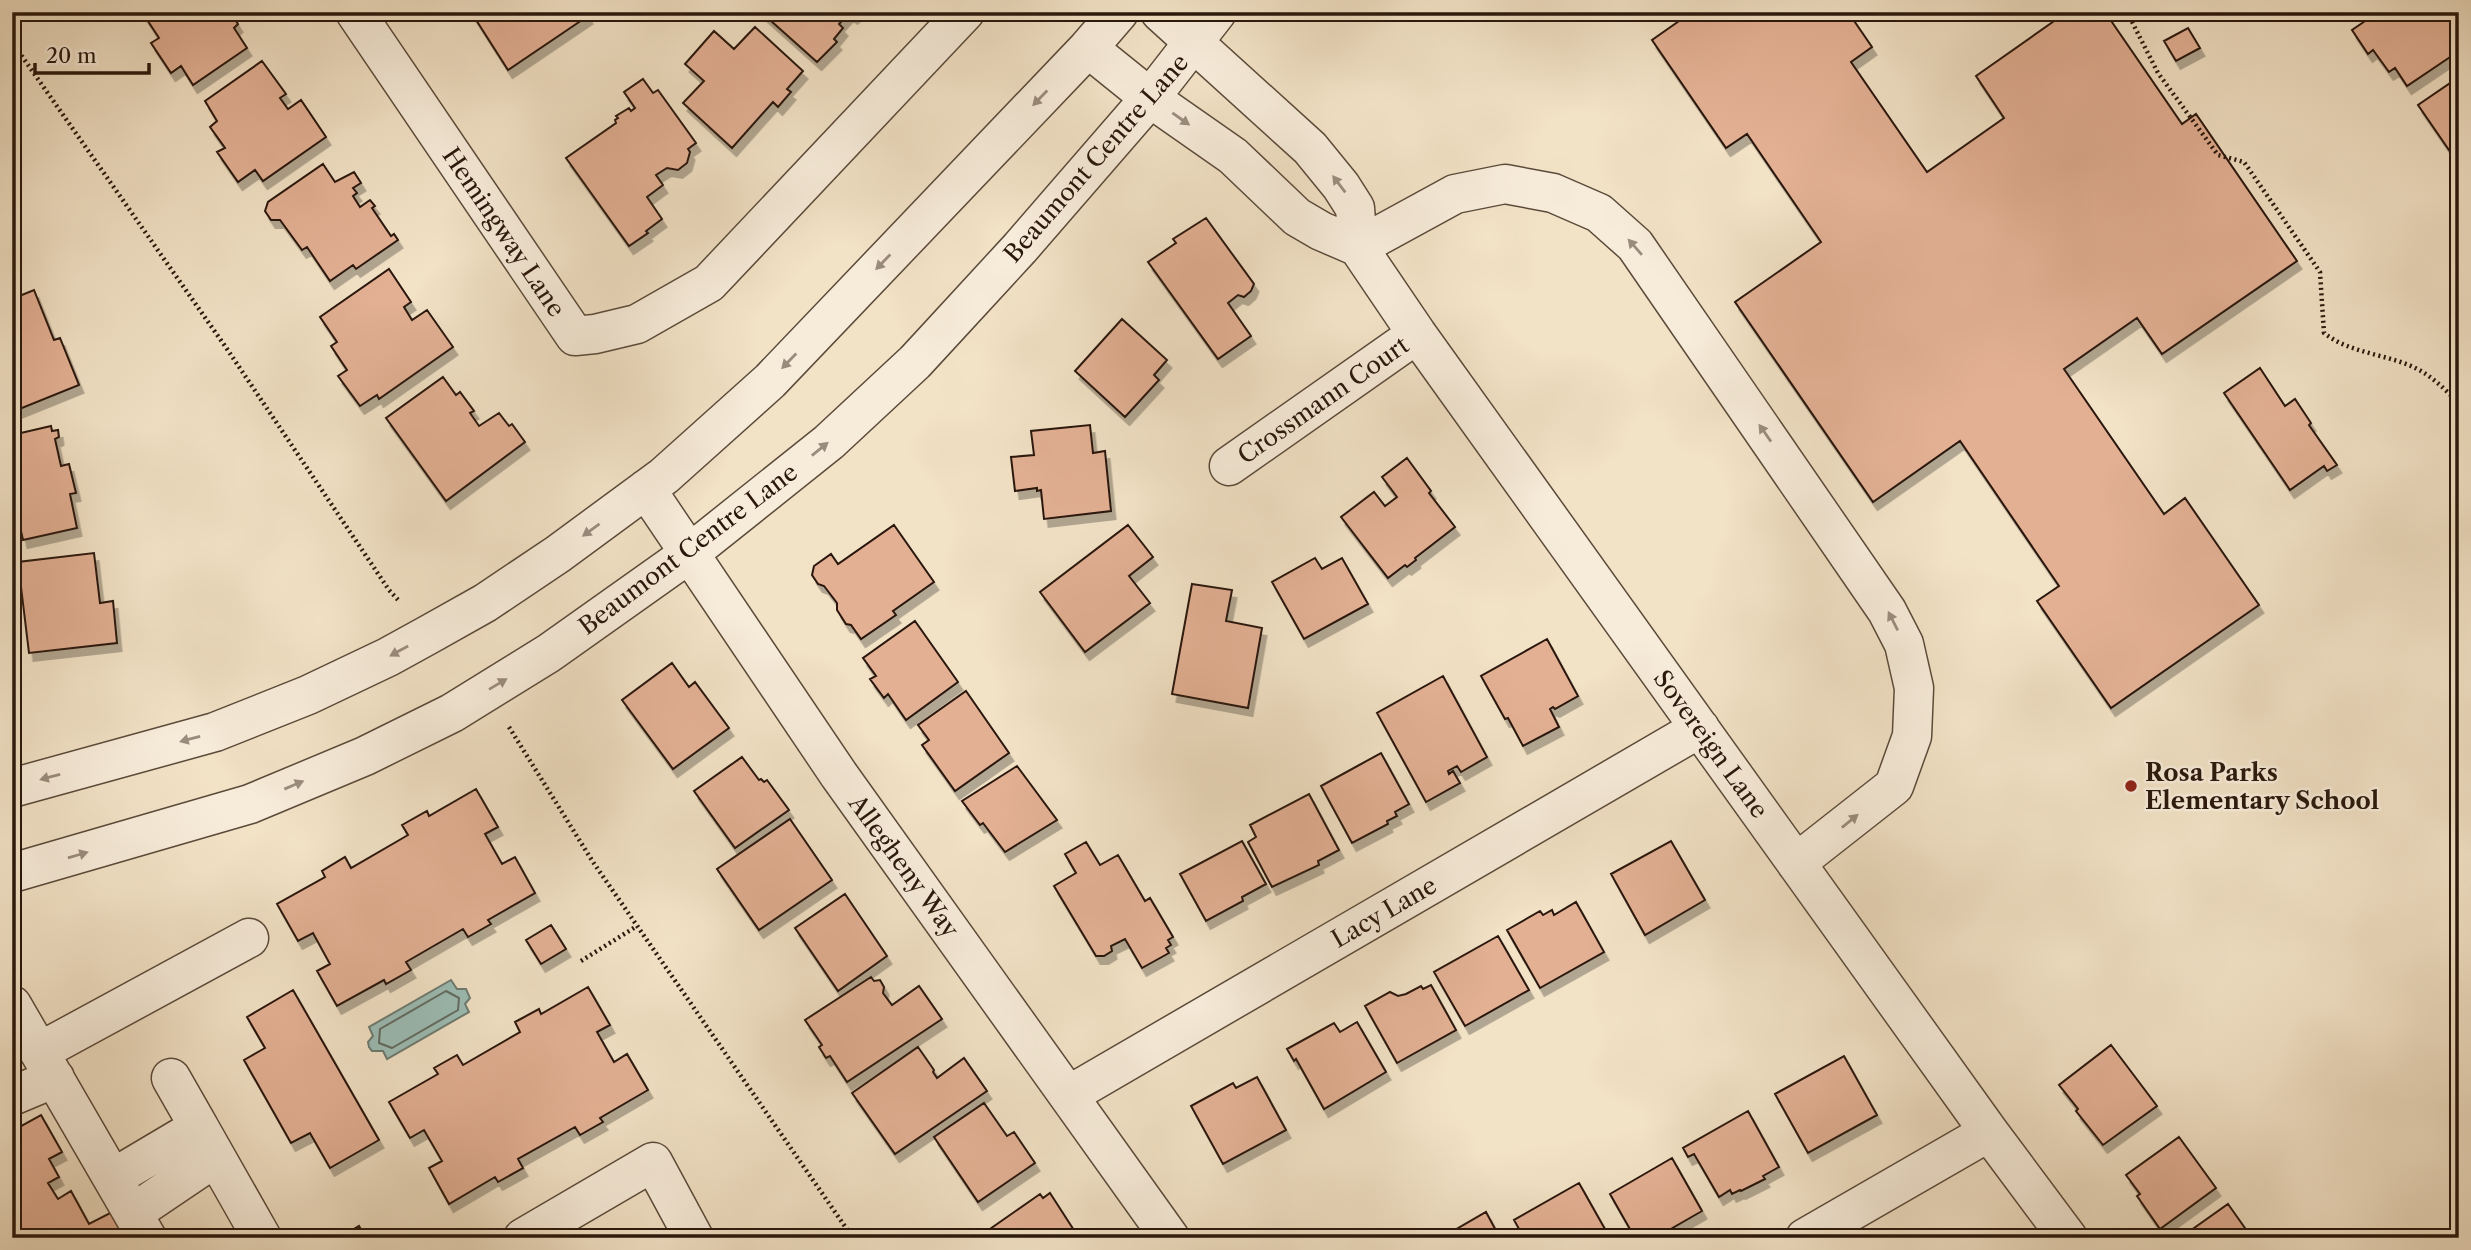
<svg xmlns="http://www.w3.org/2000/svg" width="2471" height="1250" viewBox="0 0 2471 1250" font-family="'Libre Caslon Text',serif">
  <defs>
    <filter id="shadow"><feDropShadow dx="4.5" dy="8" stdDeviation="0" flood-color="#0004"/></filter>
  </defs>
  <rect width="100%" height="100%" fill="#f2e2c6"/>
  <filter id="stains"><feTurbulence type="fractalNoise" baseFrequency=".00286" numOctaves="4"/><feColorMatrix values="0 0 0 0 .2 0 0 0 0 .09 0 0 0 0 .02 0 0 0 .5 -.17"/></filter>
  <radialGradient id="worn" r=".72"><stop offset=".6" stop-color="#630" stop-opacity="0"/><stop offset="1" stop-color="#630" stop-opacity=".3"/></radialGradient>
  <path fill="#9bbdb5" stroke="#6d7b71" stroke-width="2" d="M451,980L457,989H466L470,998L465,1004L469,1012L387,1059L383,1051H372L369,1047L368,1042L373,1036L369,1027Z"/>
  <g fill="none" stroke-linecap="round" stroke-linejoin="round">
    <path stroke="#626a60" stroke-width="2" d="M446,991L459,998L458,1010L392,1048L379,1043L380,1029Z"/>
  </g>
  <path fill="#e3b094" stroke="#29170c" stroke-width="2" filter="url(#shadow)" d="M142,12H230L238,24L234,28L247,48L193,85L181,66L171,73L151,43L159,38Z
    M471,12H586L588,16L508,70Z
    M761,12H857L853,16L849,13L839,24L843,28L834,39L837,42L817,62Z
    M1692,12H1848L1872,47L1851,62L1927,172L2004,118L1976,76L2067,12H2105L2182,124L2196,114L2297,261L2162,354L2137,318L2064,369L2164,514L2185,498L2259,605L2111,708L2037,601L2059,586L1960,441L1873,502L1735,302L1821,242L1747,134L1726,148L1652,40Z
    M2363,12H2444L2453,26L2450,29L2459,42V51L2407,86L2395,68L2389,72L2373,50L2368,54L2352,30L2368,19Z
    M755,27L803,71L787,89L791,92L778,107L773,102L732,148L683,103L704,81L685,64L714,31L734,49Z
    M2188,28L2200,48L2176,61L2164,41Z
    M262,61L286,94L280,98L288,109L301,100L326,137L263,181L255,170L238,182L217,152L225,148L210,127L217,121L205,101Z
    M2459,77V155L2456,150L2451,153L2418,105Z
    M643,79L653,93L658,90L696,143L688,149L690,152L687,163L678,170L667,168L656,175L663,185L647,197L662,219L646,231L648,233L629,246L566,158L616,123L615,120L618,118L616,116L629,108L631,111L635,108L624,92Z
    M323,164L335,182L354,172L361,183L353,188L357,193L353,196L360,207L370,200L375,206L372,208L391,236L394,234L398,240L356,269L353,265L330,281L307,247L302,250L280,220H271L265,211L268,202Z
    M1206,218L1254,284L1251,291L1244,297L1238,295L1228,303L1251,336L1218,359L1148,262L1176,243L1173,239Z
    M389,269L411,302L404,307L412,320L427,310L453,347L379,399L377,395L360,406L338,376L347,370L331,346L337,342L320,317Z
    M34,290L54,340L60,338L79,385L12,412V299Z
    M1122,319L1167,360L1154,375L1159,380L1125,417L1075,371Z
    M2260,368L2285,406L2295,399L2311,423L2309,425L2337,465L2327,471L2324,466L2290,490L2224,393Z
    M443,377L456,395L460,392L474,411L470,413L479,426L499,413L509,426L512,424L525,442L446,501L386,418Z
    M1090,425L1093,453L1105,451L1111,511L1044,519L1041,490L1037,491V488L1015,491L1011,457L1034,455L1031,431Z
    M51,426L52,431L58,430L59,437L55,439L61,466L69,464L76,493L70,494L77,528L23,540L15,504L12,505V435Z
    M1407,458L1431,491L1429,493L1455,527L1415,558L1416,560L1407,567L1405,565L1388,578L1341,517L1374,492L1385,506L1397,497L1382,477Z
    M894,525L934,582L893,611L896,615L861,639L851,625L846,624L837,610V603L824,586L818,584L812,575L814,566L831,554L838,564Z
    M1128,525L1153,557L1129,576L1150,603L1085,652L1040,592Z
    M94,553L100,603L113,601L117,643L29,653L18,562Z
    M1315,558L1322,569L1342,558L1368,604L1304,639L1272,582Z
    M1192,584L1232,590L1226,621L1262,628L1248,708L1172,694Z
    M915,621L958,682L906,720L888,694L884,698L870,679L876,676L863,658Z
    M1547,639L1578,696L1555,709L1553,707L1550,709L1559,727L1523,746L1508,718L1505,719L1481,676Z
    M672,663L689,687L695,682L729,728L673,769L622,700Z
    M1443,676L1487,757L1461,772L1457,766L1448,771L1449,774L1453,771L1460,783L1426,802L1377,713Z
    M966,691L1009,753L955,791L922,745L929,740L918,725Z
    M1381,753L1409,804L1395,812L1397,816L1387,821L1388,824L1352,843L1321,786Z
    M742,757L759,780L761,779L764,782L767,780L789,810L735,848L694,791Z
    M1017,766L1057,820L1005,852L983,823L980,825L962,801Z
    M476,789L498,827L485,834L502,864L515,857L535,893L488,920L491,924L468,937L463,929L406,962L411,970L386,984L384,980L337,1006L317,971L330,964L313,933L298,941L277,904L325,877L322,871L345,857L351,868L408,835L402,825L427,811L429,816Z
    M1309,794L1339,850L1318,861L1319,865L1272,887L1248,842L1256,837L1250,825Z
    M790,819L832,880L759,930L717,869Z
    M1242,841L1266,884L1242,897L1243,901L1206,921L1180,874Z
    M1671,841L1705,900L1645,935L1611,874Z
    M1086,842L1100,865L1118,855L1145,901L1150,898L1173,937L1168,940L1171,945L1166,948L1169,953L1142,968L1125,939L1111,946L1112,951L1104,956H1096L1054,886L1076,873L1065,854Z
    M845,894L887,956L838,991L795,928Z
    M1576,902L1604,952L1540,988L1507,930L1540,911L1543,915L1552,910L1554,915Z
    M551,925L566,949L541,964L526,940Z
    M1498,936L1529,990L1465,1026L1434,972Z
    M871,977L874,981L880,980L884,987L883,993L892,1005L919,986L942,1019L847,1082L830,1056L826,1058L819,1047L822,1045L805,1020Z
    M1431,985L1456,1030L1397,1063L1365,1006L1390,992L1398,996L1406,994L1421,986L1423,989Z
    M588,987L610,1025L597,1032L614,1062L627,1054L648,1090L600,1118L603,1122L580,1135L575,1127L518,1159L523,1168L498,1182L495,1177L449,1204L429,1168L442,1161L424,1130L410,1138L389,1102L438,1074L434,1068L457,1055L463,1065L520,1032L515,1022L539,1009L541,1014Z
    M293,990L379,1140L330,1168L310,1133L291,1143L244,1060L265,1048L247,1017Z
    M1357,1022L1386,1072L1324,1109L1296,1059L1294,1061L1287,1049L1334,1023L1340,1032Z
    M2111,1045L2157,1106L2103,1145L2076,1111L2078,1109L2059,1085Z
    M918,1047L934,1070L933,1072L937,1078L964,1058L987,1091L895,1154L852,1093Z
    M1844,1056L1877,1115L1808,1153L1775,1094Z
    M1257,1077L1286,1130L1223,1164L1191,1106L1233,1083L1236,1088Z
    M984,1103L1007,1136L1014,1132L1035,1163L978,1202L934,1137Z
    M1748,1111L1779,1167L1763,1176L1765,1179L1741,1191L1740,1190L1732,1194L1730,1190L1719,1197L1694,1154L1688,1157L1683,1148Z
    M41,1115L62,1152L49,1159L59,1177L48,1183L58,1199L71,1191L89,1224L114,1211L127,1235L123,1238H12V1131Z
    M2179,1137L2216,1188L2160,1229L2137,1196L2140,1194L2126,1175Z
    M1672,1158L1702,1211L1655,1238H1635L1610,1194Z
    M1579,1183L1610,1238H1524L1514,1220Z
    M1050,1193L1079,1238H997L990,1229L1040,1194L1043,1198Z
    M2228,1204L2252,1238H2180Z
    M1486,1212L1500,1238H1441Z
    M359,1226L366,1238H339Z"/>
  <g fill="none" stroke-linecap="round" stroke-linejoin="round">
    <g stroke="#5b4a3a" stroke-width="41">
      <path id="minor" d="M355,12L575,336L595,334L637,324L709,283L965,12
        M1160,12L1310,148L1341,186L1355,208L1358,247L1417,334L1989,1132L2068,1238
        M1088,48L1150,98L1233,156L1297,217L1321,231L1358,247
        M1358,247L1455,194L1505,184L1553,193L1599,213L1635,245L1887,611L1904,644L1914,688L1912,736L1894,786L1796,863
        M1229,466L1417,334
        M646,489L839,775L1170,1238
        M12,788L215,732L308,695L388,657L428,635L485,603L558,554L664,476L770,381L1088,48L1119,12
        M12,873L250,804L365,756L452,713L549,653L690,553L829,442L915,362L1020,248L1150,98L1217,12
        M12,1005L147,1238
        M39,1052L249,938
        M1069,1095L1700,728
        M12,1096L55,1078
        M199,1127L262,1238
        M113,1178L199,1127L171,1078
        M133,1213L216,1157
        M523,1238L653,1162L694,1238
        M1805,1238L1989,1132"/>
    </g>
    <path stroke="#29170c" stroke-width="4.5" stroke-dasharray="2 3.5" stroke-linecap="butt" d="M2127,12L2158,73L2218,155L2244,162L2320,272L2324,333C2352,355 2392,354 2421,371C2436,380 2448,392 2459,404
      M12,42L225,346L389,590L399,601
      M509,727L593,862L853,1238
      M581,961L637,926"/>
    <use href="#minor" stroke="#f7ecda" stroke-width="38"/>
  </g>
  <defs><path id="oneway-solid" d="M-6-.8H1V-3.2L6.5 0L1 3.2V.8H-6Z" transform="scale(1.75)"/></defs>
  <g fill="#9a8c7d">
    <use href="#oneway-solid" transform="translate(1040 98) rotate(134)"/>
    <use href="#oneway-solid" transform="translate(1181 119) rotate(35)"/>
    <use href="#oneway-solid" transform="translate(1339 184) rotate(-127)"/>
    <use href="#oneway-solid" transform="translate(1635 247) rotate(-131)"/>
    <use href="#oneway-solid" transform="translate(883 262) rotate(134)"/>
    <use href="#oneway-solid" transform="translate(789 361) rotate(134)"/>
    <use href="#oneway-solid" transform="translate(1765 433) rotate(-125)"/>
    <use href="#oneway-solid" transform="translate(820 449) rotate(-39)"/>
    <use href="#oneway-solid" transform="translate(591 530) rotate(144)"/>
    <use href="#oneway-solid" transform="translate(1893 621) rotate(-117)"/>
    <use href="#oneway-solid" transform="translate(399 651) rotate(151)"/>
    <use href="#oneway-solid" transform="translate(498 684) rotate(-31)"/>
    <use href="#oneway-solid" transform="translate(190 739) rotate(165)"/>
    <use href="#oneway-solid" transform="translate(50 777) rotate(165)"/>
    <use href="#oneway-solid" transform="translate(294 785) rotate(-23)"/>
    <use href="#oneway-solid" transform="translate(1850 821) rotate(-39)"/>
    <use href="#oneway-solid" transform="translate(78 855) rotate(-16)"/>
  </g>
  <circle fill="#8f2418" stroke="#f7ecda" stroke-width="2.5" cx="2131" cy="786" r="7"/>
  <g text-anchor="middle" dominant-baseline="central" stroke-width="5" stroke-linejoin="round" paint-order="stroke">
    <g font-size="24" fill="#29170c" stroke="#f7ecda">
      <text transform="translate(1096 158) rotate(-49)">Beaumont Centre Lane</text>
      <text transform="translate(504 232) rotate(56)">Hemingway Lane</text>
      <text transform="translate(1323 400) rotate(-35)">Crossmann Court</text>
      <text transform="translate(688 549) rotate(-37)">Beaumont Centre Lane</text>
      <text transform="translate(1711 744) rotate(54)">Sovereign Lane</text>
      <text transform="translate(904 866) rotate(54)">Allegheny Way</text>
      <text transform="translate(1384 912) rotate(-30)">Lacy Lane</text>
    </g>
    <g font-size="24" font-weight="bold" fill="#29170c" stroke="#f7ecda" text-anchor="start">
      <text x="2145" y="772">Rosa Parks<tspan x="2145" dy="28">Elementary School</tspan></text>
    </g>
  </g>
  <rect width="2471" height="1250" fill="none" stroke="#f2e2c6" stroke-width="42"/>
  <rect x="14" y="14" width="2443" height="1222" fill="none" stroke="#29170c" stroke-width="3.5"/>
  <rect x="21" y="21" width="2429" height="1208" fill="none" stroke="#29170c" stroke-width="2"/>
  <path d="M35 63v10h114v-10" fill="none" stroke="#29170c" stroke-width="3.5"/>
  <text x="46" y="63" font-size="21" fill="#29170c" stroke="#f7ecda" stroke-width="5" paint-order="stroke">20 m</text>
  <rect width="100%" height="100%" filter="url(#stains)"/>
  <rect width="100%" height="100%" fill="url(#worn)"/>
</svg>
